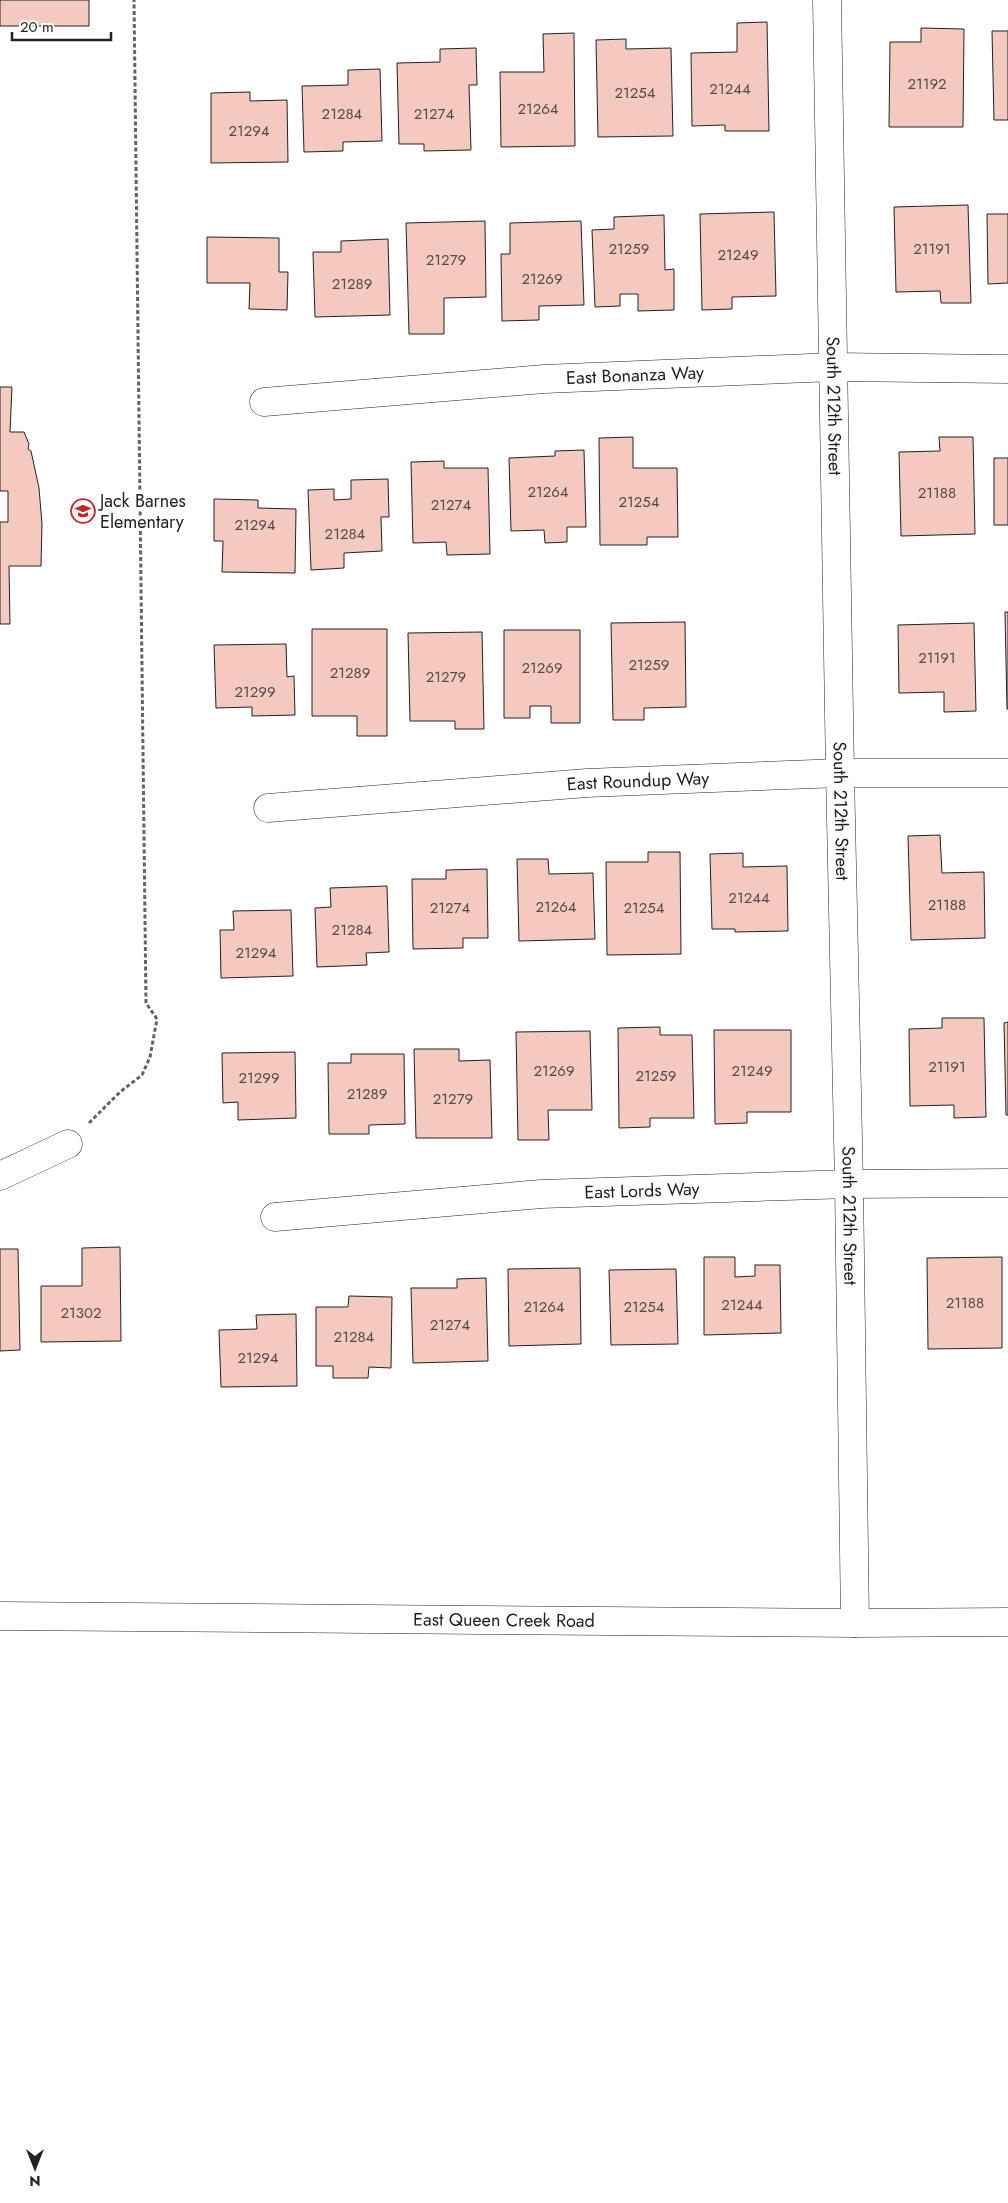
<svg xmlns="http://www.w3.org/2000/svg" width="1008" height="2203" viewBox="0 0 1008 2203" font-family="Jost,sans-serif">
  <rect width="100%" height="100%" fill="#fff"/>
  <path fill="#f3c9c0" stroke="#222" d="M0,0H89V26H0Z
    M767,22L769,131H725V125L692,126L691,53L737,52V23Z
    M921,28L964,29L963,127H889L890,42H921Z
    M992,31H1008V120H994Z
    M574,33L575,146L501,147L500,72H544L543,34Z
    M626,39V49L671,48L673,136L598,137L596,40Z
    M476,48L477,85H469L471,150L424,151V144H399L397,63L440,62V49Z
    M380,69L382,141L343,142V151L304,152L302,86L348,85V70Z
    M250,92V101L287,100L288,162L211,163V93Z
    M968,205L971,303H941L940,291L896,292L894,207Z
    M774,212L776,296L732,297V309L702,310L700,214Z
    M987,214H1008V283L988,284Z
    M664,215L665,270L674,269V310L638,311V294H620V306L595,307L592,230L614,229V217Z
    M485,221L486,297L444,298V334H409L406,223Z
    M581,221L584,305L539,306V320L502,321L501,254H510V223Z
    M207,237L279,238V272H288L287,310L249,309L250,283H207Z
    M388,239L390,315L315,317L313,252H341V241Z
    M0,387H12L10,432H24L29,444L28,449L31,451L39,488L42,524L41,566H9L10,624H0V522H8V491H0Z
    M633,437V468H677L678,537H647V545H600L599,438Z
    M939,437H973L975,534L901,536L899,452L940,451Z
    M584,450L586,527H567V542L545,543L544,530L511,531L509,458L555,456V451Z
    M994,458H1008V525H994Z
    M444,461V468H488L490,554L447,555L446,542L413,543L411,462Z
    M388,479L389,517H381L382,551L344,553V568L311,570L308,490L334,489V500L351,499V480Z
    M214,499L258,500V508L296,509L295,573L222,572L223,541H214Z
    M1005,612H1008V709H1007Z
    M685,622L686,707L644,708V720H613L611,623Z
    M974,623L976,711L944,712V692L899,693L898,625Z
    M312,629H387V736H357V716H312Z
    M504,630H580V723H551V706H530V718H504Z
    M482,632L484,729H455V721H410L408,633Z
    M286,644L287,677L294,676L295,715L252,716V707L216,708L214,645Z
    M940,835L942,873L984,872L985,938L911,940L908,836Z
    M648,852H680L681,954L607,955L606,862H648Z
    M743,853V867L787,866L788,931L735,932V929H712L710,854Z
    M517,859H548L549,874L593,873L595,939L519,941Z
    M487,869L488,938H463V948L413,949L412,879H446V870Z
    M387,886L389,952L366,953L367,965L317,967L315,908L331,907L330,888Z
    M291,910L293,976L221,978L220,930H234L233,911Z
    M942,1018H984L986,1117L954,1118V1105L910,1106L909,1029L942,1028Z
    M1008,1022V1115H1006L1004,1023Z
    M660,1027V1035H692L694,1118H650V1127L619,1128L618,1028Z
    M714,1030H791V1112H747V1123L715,1124Z
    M590,1031L592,1110H548L549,1140H518L516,1032Z
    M414,1049H459V1061L490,1060L492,1138H416Z
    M295,1052L296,1118L238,1120V1102L223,1103L222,1053Z
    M351,1054H404L405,1124L369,1125V1134H329L328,1063H351Z
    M120,1247L121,1341L41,1342V1286H82V1248Z
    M0,1249H18L20,1350L0,1351Z
    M704,1257H735V1277L755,1276V1265H780L781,1333L704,1335Z
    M1002,1257V1348L928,1349L927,1258Z
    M580,1268L581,1344L509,1346L508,1269Z
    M676,1269L678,1344L611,1345L609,1270Z
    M486,1278L488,1361L413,1363L411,1288H457V1279Z
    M349,1296L392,1297L391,1368L369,1367L368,1378H333V1366H316V1307H348Z
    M296,1314L297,1386L221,1387L219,1330L257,1329L256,1315Z"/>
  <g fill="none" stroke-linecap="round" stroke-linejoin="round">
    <g stroke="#222" stroke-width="29">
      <g id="minor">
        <path id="s1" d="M827,0L840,773L849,1184L855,1623"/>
        <path id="s2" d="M264,402L544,379L833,367L1008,369"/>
        <path id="s3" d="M268,808L587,783L840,773H1008"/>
        <path d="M0,1176L68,1144"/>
        <path id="s4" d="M275,1217L541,1194L849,1184L1008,1183"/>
      </g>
    </g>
    <g stroke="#222" stroke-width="29">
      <g id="secondary">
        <path id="s5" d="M0,1616L855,1623L1008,1622"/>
      </g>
    </g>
    <path stroke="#646464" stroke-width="3" stroke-dasharray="4 2.5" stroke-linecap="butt" d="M89,1123L120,1092L142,1075L150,1057L157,1019L146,1003L134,0"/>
    <use href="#minor" stroke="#fff" stroke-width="28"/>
    <use href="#secondary" stroke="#fff" stroke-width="28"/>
  </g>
  <defs>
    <g id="school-ring" transform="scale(1.25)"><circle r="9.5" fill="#fff" stroke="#c62828" stroke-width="1.5"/><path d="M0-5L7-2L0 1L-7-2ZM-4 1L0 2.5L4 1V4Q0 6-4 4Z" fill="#c62828"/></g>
  </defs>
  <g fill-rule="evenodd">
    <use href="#school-ring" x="83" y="511"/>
  </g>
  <g text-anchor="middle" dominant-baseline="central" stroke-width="4" stroke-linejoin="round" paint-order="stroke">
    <g font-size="15" fill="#564c4a">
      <text x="927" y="84">21192</text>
      <text x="730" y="89">21244</text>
      <text x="635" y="93">21254</text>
      <text x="538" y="109">21264</text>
      <text x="342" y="114">21284</text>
      <text x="434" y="114">21274</text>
      <text x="249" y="131">21294</text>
      <text x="629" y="249">21259</text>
      <text x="932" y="249">21191</text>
      <text x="738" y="255">21249</text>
      <text x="446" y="260">21279</text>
      <text x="542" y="279">21269</text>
      <text x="352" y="284">21289</text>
      <text x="548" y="492">21264</text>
      <text x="937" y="493">21188</text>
      <text x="639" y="502">21254</text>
      <text x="451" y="505">21274</text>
      <text x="255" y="525">21294</text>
      <text x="345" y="534">21284</text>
      <text x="937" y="658">21191</text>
      <text x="649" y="665">21259</text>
      <text x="542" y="668">21269</text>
      <text x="350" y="673">21289</text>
      <text x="446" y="677">21279</text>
      <text x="255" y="692">21299</text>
      <text x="749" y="898">21244</text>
      <text x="947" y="905">21188</text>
      <text x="556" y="907">21264</text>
      <text x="450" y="908">21274</text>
      <text x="644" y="908">21254</text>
      <text x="352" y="930">21284</text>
      <text x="256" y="953">21294</text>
      <text x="947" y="1067">21191</text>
      <text x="554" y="1071">21269</text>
      <text x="752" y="1071">21249</text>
      <text x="656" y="1076">21259</text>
      <text x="259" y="1078">21299</text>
      <text x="367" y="1094">21289</text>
      <text x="453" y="1099">21279</text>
      <text x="965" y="1303">21188</text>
      <text x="742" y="1305">21244</text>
      <text x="544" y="1307">21264</text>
      <text x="644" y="1307">21254</text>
      <text x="81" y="1313">21302</text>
      <text x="450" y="1325">21274</text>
      <text x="354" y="1337">21284</text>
      <text x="258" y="1358">21294</text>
    </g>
    <g font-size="18" fill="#222" stroke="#fff">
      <text stroke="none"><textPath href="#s2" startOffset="372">East Bonanza Way</textPath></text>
      <text stroke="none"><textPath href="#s1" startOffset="406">South 212th Street</textPath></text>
      <text stroke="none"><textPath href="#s3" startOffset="371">East Roundup Way</textPath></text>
      <text stroke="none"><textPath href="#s1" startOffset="811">South 212th Street</textPath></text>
      <text stroke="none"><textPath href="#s4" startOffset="368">East Lords Way</textPath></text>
      <text stroke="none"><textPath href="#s1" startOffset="1216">South 212th Street</textPath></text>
      <text stroke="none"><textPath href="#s5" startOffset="504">East Queen Creek Road</textPath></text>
    </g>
    <g font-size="18" fill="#222" stroke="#fff" text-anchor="start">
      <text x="100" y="501">Jack Barnes<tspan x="100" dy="21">Elementary</tspan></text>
    </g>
  </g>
  <g transform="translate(35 2168) rotate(180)" stroke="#ffffff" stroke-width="4" paint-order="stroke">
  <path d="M0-4L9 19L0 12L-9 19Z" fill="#222222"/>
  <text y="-8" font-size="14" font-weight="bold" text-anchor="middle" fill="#222222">N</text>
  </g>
  <path d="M12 32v8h99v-8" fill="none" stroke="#222222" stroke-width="2.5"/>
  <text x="20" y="32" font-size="15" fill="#222222" stroke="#ffffff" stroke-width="4" paint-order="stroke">20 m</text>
</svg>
